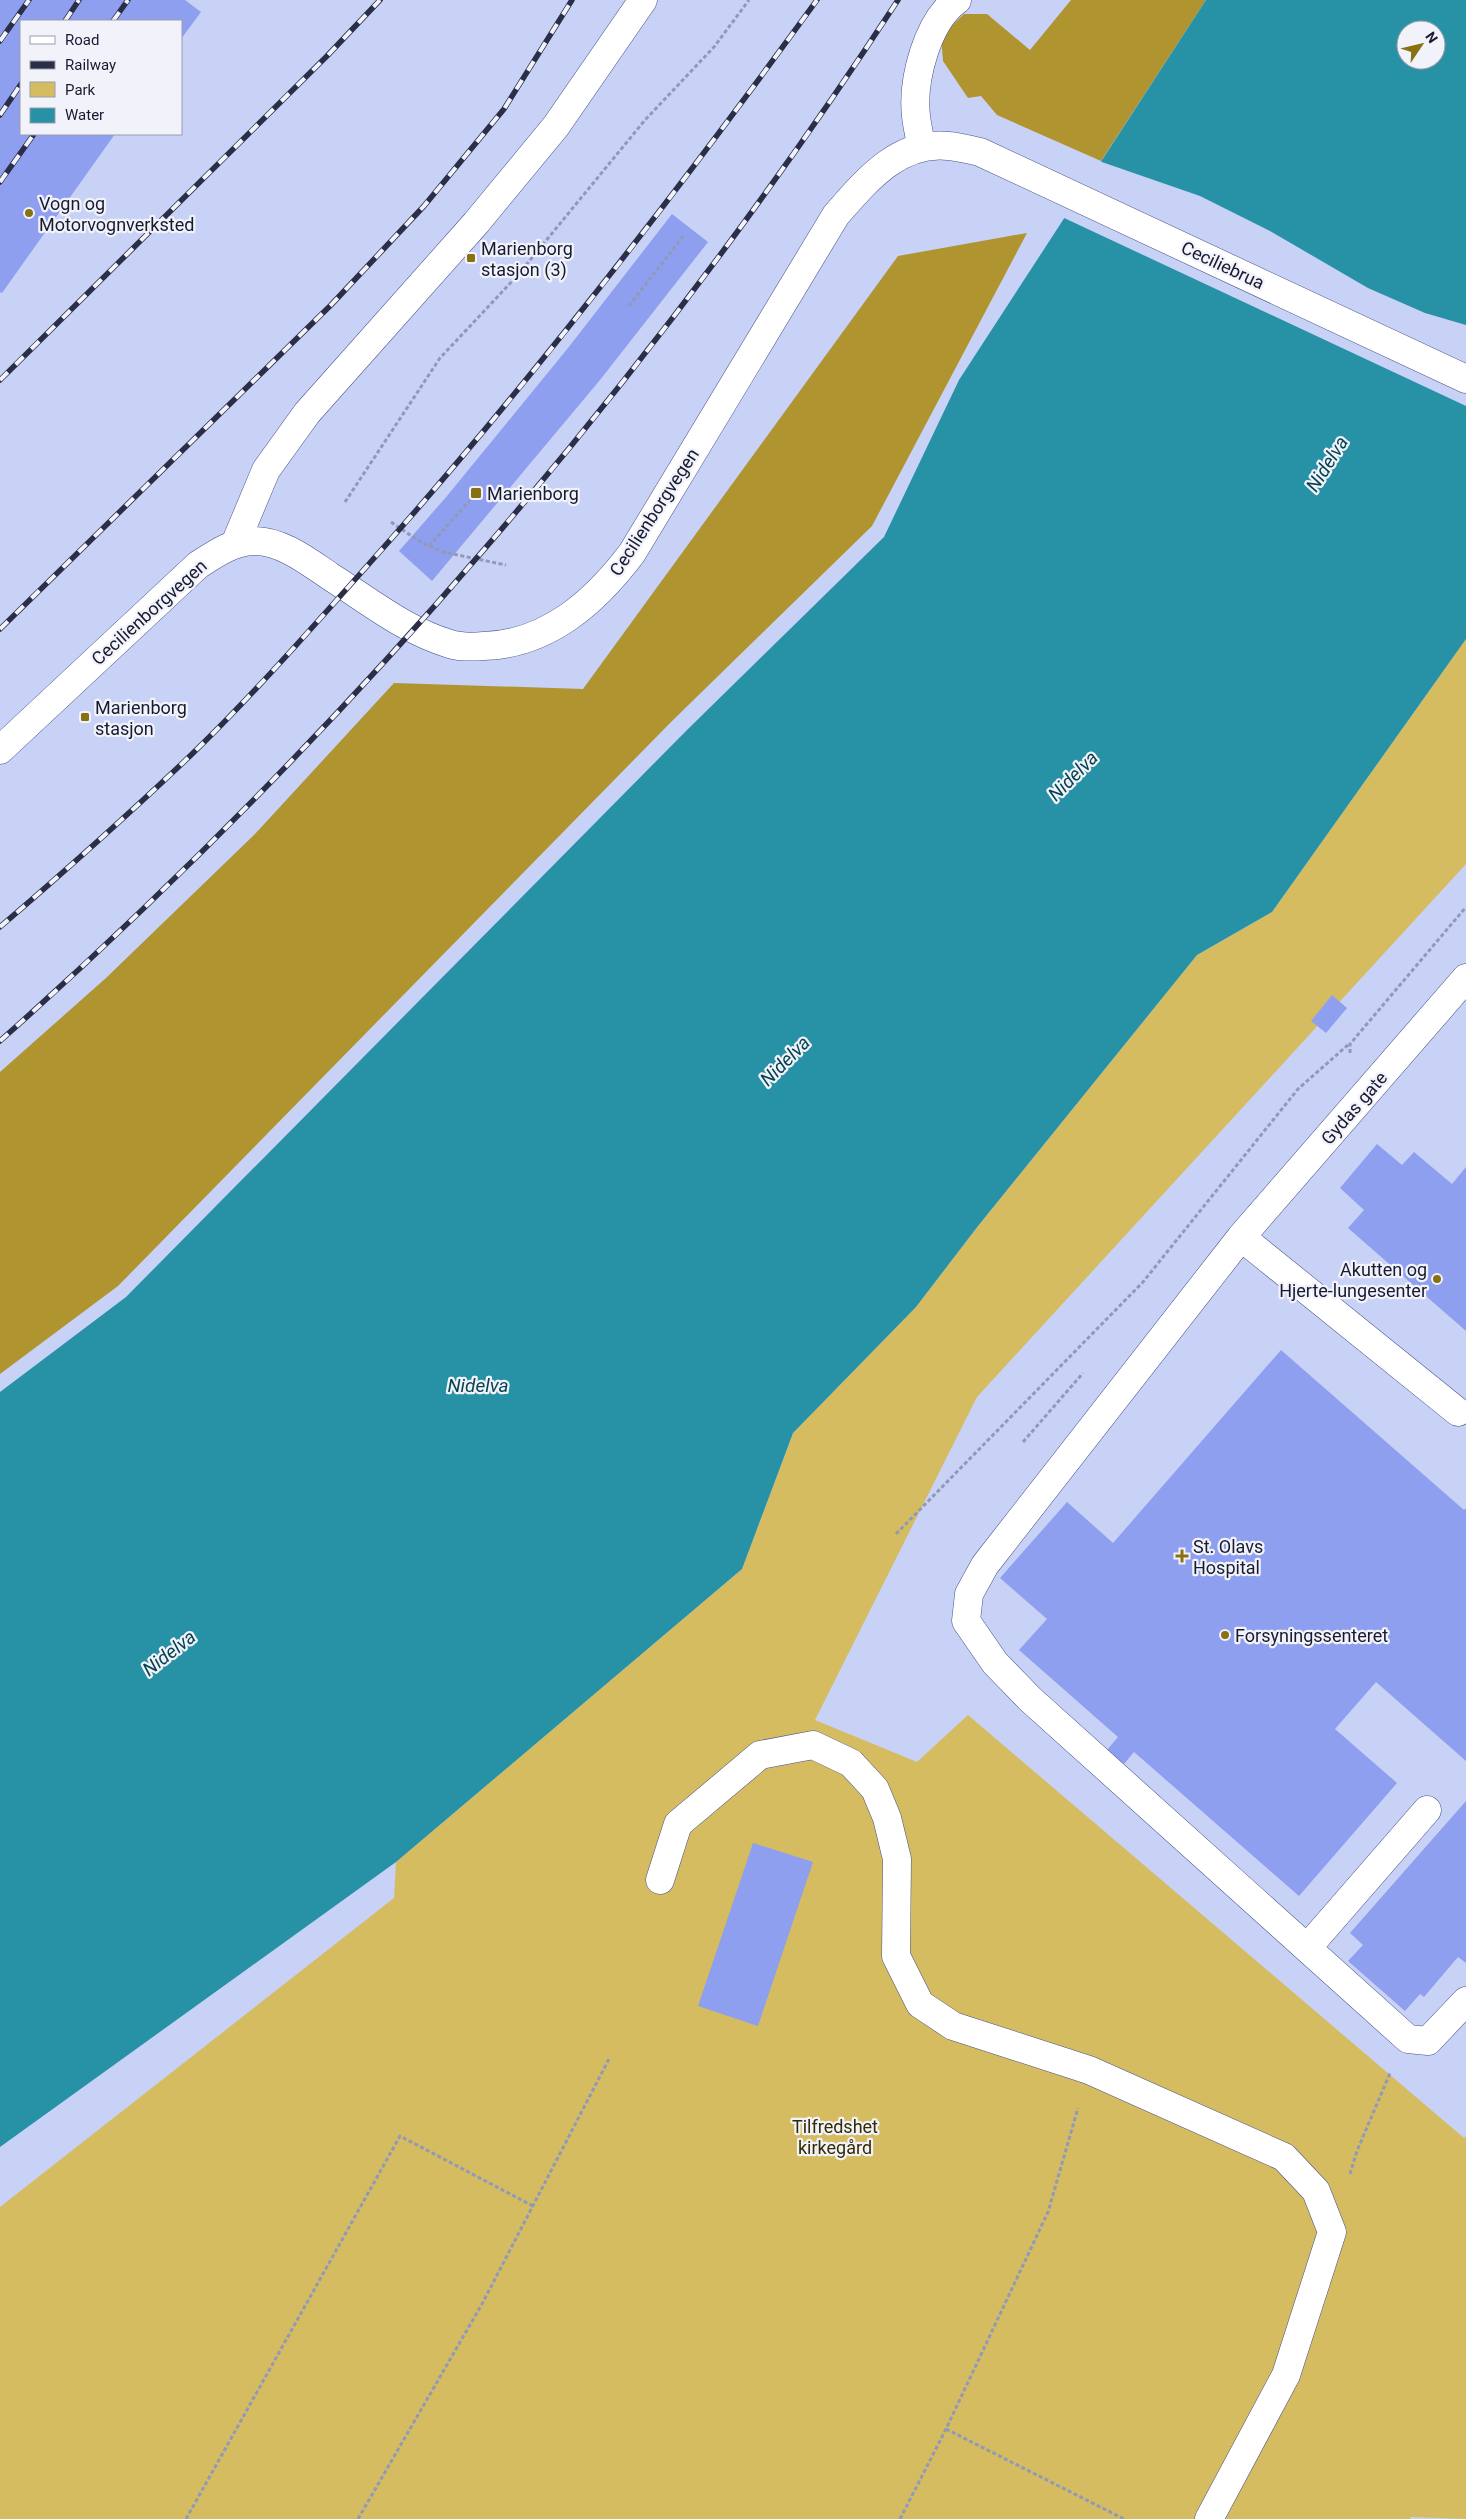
<svg xmlns="http://www.w3.org/2000/svg" width="1466" height="2519" viewBox="0 0 1466 2519" font-family="Roboto,sans-serif">
  <rect width="100%" height="100%" fill="#c8d1f6"/>
  <path fill="#d5bc60" d="M1466,639V864L977,1397L815,1720L917,1762L968,1715L1464,2138L1466,2136V2519L1411,2517L1410,2519H0V2207L394,1898L396,1862L742,1569L793,1433L916,1307L978,1226L1197,955L1272,912Z"/>
  <path fill="#af9430" d="M1071,0H1206L1101,161L997,115L981,96L968,98L943,61L941,36L964,14H987L1030,50Z
    M1027,233L872,526L671,722L118,1286L0,1374V1072L106,978L255,834L394,683L583,689L898,256Z"/>
  <path fill="#2791a6" fill-rule="evenodd" d="M1206,0H1466V639L1272,912L1197,955L978,1226L916,1307L793,1433L742,1569L396,1862L0,2147V1392L126,1297L687,730L884,537L959,380ZM1406,30H1436V60H1406Z"/>
  <path fill="#c8d1f6" d="M1099,161L1200,196L1270,231L1368,288L1425,313L1466,325V406L1062,217Z"/>
  <path fill="#8e9ff0" d="M0,0H185L201,12L181,39V21H21V134H115L2,293L0,292Z
    M672,214L708,242L600,380L432,581L399,551L447,496L568,348Z
    M1332,995L1347,1008L1326,1033L1311,1021Z
    M1377,1144L1402,1165L1414,1152L1452,1184L1466,1167V1331L1348,1228L1364,1210L1340,1188Z
    M1281,1350L1464,1510L1466,1508V1761L1376,1682L1335,1729L1397,1783L1299,1896L1134,1752L1124,1764L1107,1750L1118,1737L1019,1650L1047,1619L1000,1578L1067,1502L1113,1543Z
    M1466,1801V1963L1458,1957L1424,1997L1420,1994L1405,2011L1348,1961L1363,1945L1350,1933Z
    M753,1843L813,1862L758,2026L698,2006Z"/>
  <g fill="none" stroke-linecap="round" stroke-linejoin="round">
    <g stroke="#475186" stroke-width="29">
      <path id="minor" d="M921,147C920,137 917,126 916,116C912,80 927,22 957,0
        M235,544L266,470L307,413L476,223L556,126L643,0
        M0,750L198,565C215,554 232,542 253,541C281,540 309,562 331,577C369,601 406,631 450,644C460,647 473,647 484,646C548,644 595,602 632,553L836,215C866,181 899,140 949,146C960,147 970,150 980,152L1466,379
        M1241,1237L1466,978
        M1458,1412L1241,1237L985,1565L969,1594L966,1621L995,1663L1030,1699L1408,2039L1428,2041L1466,2001
        M660,1880L678,1824L760,1755L813,1745L851,1763L875,1789L887,1818L897,1859L896,1956L920,2004L953,2026L1089,2070L1284,2157L1316,2191L1332,2232L1286,2375L1209,2519
        M1307,1948L1427,1810"/>
    </g>
    <path stroke="#9199b9" stroke-width="3" stroke-dasharray="4 2.5" stroke-linecap="butt" d="M629,306L684,235
      M345,502L440,358L517,276L645,120L714,47L749,0
      M391,522L422,543L443,552L506,565
      M429,546L483,486
      M1350,1053V1044L1466,907
      M1023,1442L1083,1373
      M896,1534L1143,1282L1298,1089L1349,1044
      M1350,2174L1357,2151L1390,2073
      M946,2429L1124,2519
      M186,2519L400,2136L533,2206
      M358,2519L482,2304L610,2057
      M900,2519L946,2429L1048,2212L1078,2108"/>
    <use href="#minor" stroke="#fff" stroke-width="28"/>
    <g stroke="#2a2e46" stroke-width="5.5">
      <path id="rail" d="M65,21L79,0
        M113,21L128,0
        M0,41L29,0
        M0,115L21,84
        M0,182L34,134
        M0,380L327,56L380,0
        M0,629L331,305L424,206L504,109L572,0
        M0,927C64,872 128,815 190,756C252,696 310,630 368,565C528,386 676,194 817,0
        M0,1041C343,736 647,384 898,0"/>
    </g>
    <use href="#rail" stroke="#f2f3fa" stroke-width="4" stroke-dasharray="11" stroke-linecap="butt"/>
  </g>
  <g fill="#877111" stroke="#f2f3fa" stroke-width="2">
    <circle cx="29" cy="213" r="5"/>
    <rect x="466" y="253" width="10" height="10" rx="2.5"/>
    <rect x="470" y="487" width="12" height="12" rx="2.5"/>
    <rect x="80" y="712" width="10" height="10" rx="2.5"/>
    <circle cx="1437" cy="1279" r="5"/>
    <path d="M1179.5 1548.5h5v5h5v5h-5v5h-5v-5h-5v-5h5z"/>
    <circle cx="1225" cy="1635" r="5"/>
  </g>
  <g text-anchor="middle" dominant-baseline="central" stroke-width="4.5" stroke-linejoin="round" paint-order="stroke">
    <g font-size="18" fill="#171b31" stroke="#f2f3fa" text-anchor="start">
      <text x="39" y="203">Vogn og<tspan x="39" dy="21">Motorvognverksted</tspan></text>
      <text x="481" y="248">Marienborg<tspan x="481" dy="21">stasjon (3)</tspan></text>
      <text x="487" y="493">Marienborg</text>
      <text x="95" y="707">Marienborg<tspan x="95" dy="21">stasjon</tspan></text>
      <text x="1427" y="1269" text-anchor="end">Akutten og<tspan x="1427" dy="21">Hjerte-lungesenter</tspan></text>
      <text x="1193" y="1546">St. Olavs<tspan x="1193" dy="21">Hospital</tspan></text>
      <text x="1235" y="1635">Forsyningssenteret</text>
    </g>
    <g font-size="18" fill="#171b31" stroke="#f2f3fa">
      <text transform="translate(1223 265) rotate(25)">Ceciliebrua</text>
      <text transform="translate(654 512) rotate(-57)">Cecilienborgvegen</text>
      <text transform="translate(149 612) rotate(-42)">Cecilienborgvegen</text>
      <text transform="translate(1354 1108) rotate(-49)">Gydas gate</text>
    </g>
    <g font-size="18" fill="#362b00" stroke="#f2f3fa">
      <text x="835" y="2126">Tilfredshet<tspan x="835" dy="21">kirkegård</tspan></text>
    </g>
    <g font-size="19" font-style="italic" fill="#05444f" stroke="#f2f3fa">
      <text transform="translate(1327 464) rotate(-58)">Nidelva</text>
      <text transform="translate(1073 776) rotate(-45)">Nidelva</text>
      <text transform="translate(785 1061) rotate(-45)">Nidelva</text>
      <text x="478" y="1385">Nidelva</text>
      <text transform="translate(169 1653) rotate(-38)">Nidelva</text>
    </g>
  </g>
  <rect x="20" y="20" width="162" height="115" fill="#f2f3fa" stroke="#9a9daa"/>
  <rect x="30" y="36" width="25" height="8" fill="#ffffff" stroke="#9a9daa"/>
  <text x="65" y="45" font-size="15" fill="#171b31">Road</text>
  <rect x="30" y="61" width="25" height="8" fill="#2a2e46" stroke="#9a9daa"/>
  <text x="65" y="70" font-size="15" fill="#171b31">Railway</text>
  <rect x="30" y="82" width="25" height="15" fill="#d5bc60" stroke="#9a9daa"/>
  <text x="65" y="95" font-size="15" fill="#171b31">Park</text>
  <rect x="30" y="108" width="25" height="15" fill="#2791a6" stroke="#9a9daa"/>
  <text x="65" y="120" font-size="15" fill="#171b31">Water</text>
  <g transform="translate(1421 45) rotate(55)"><circle r="24" fill="#f2f3fa" stroke="#9a9daa"/>
  <path d="M0-4L9 19L0 12L-9 19Z" fill="#877111"/>
  <text y="-8" font-size="14" font-weight="bold" text-anchor="middle" fill="#171b31">N</text>
  </g>
</svg>
